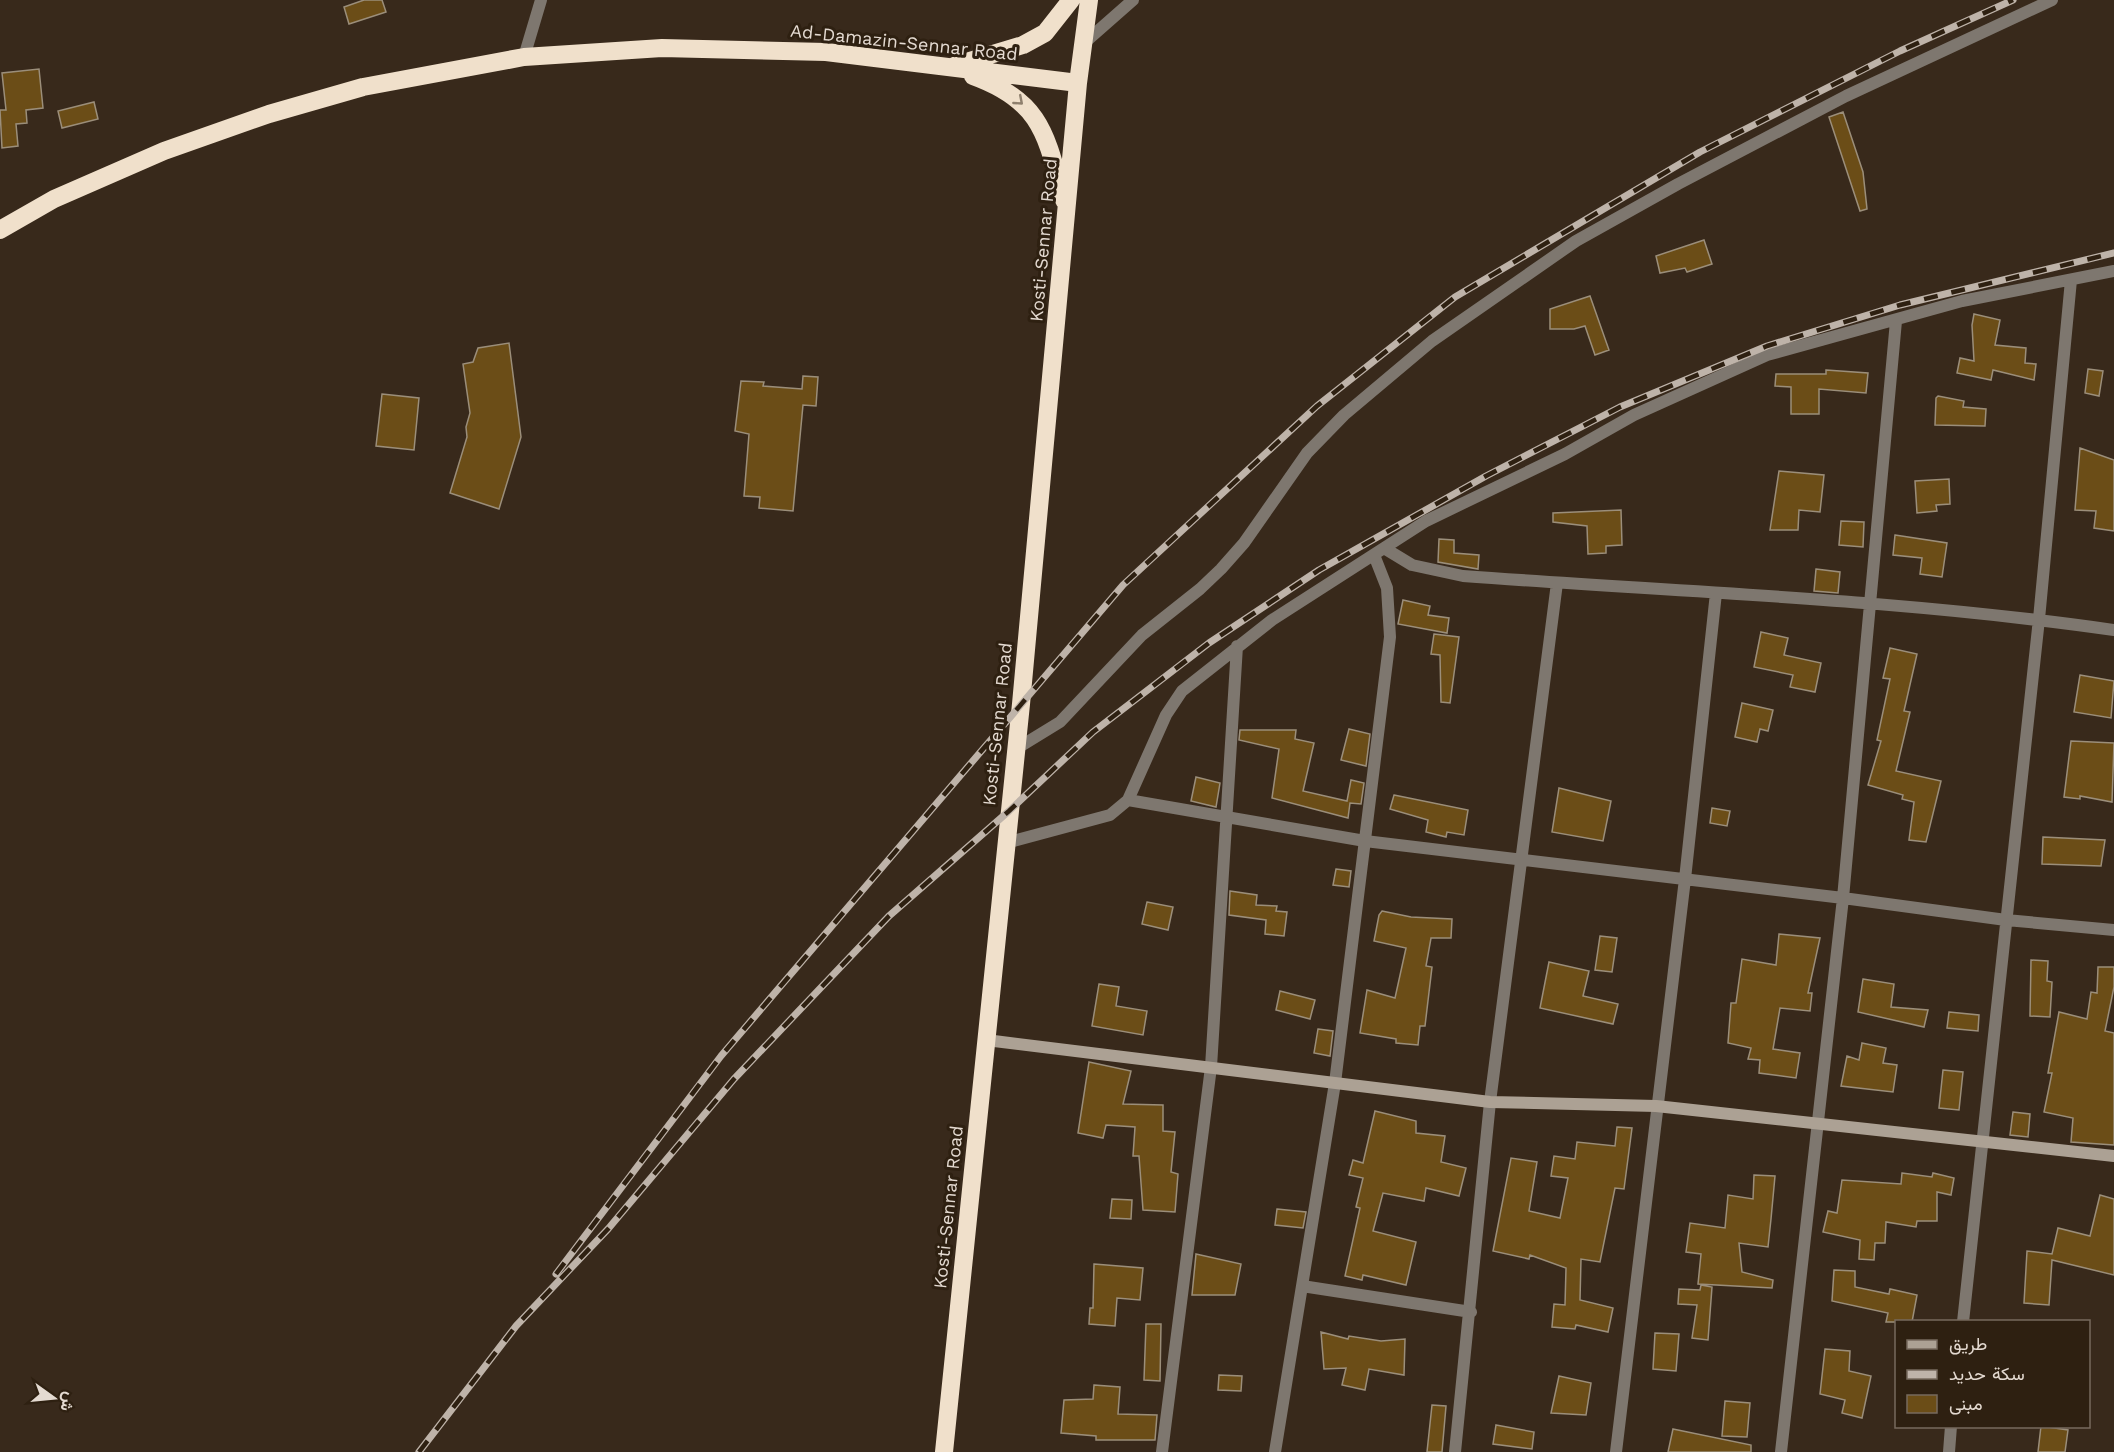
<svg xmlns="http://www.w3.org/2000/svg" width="2114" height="1452" viewBox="0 0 2114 1452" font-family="'Work Sans',Vazirmatn,sans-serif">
  <rect width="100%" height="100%" fill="#38291b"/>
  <path fill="#6b4d17" stroke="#9b8e7a" stroke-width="1.5" d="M364,0H382L386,12L349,24L344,7Z
    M39,69L43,108L26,110L27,123L16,124L18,146L2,148L0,110H6L2,73Z
    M94,102L98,119L62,128L58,111Z
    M1843,112L1863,172L1867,209L1860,211L1829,117Z
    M1704,240L1712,264L1687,272L1685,268L1660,273L1656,256Z
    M1590,296L1609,350L1595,355L1585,326L1574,329H1550V309Z
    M1974,314L2000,320L1995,345L2026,348L2025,363L2036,364L2034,380L1993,370L1991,380L1957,373L1960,358L1974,361L1972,325Z
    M509,343L521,437L499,509L450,493L467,437L466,427L470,413L463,364L473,362L478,348Z
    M2088,369L2103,371L2099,396L2085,393Z
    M1826,370L1868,373L1866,393L1819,389V414H1791V387L1775,386L1776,374H1826Z
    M803,376L818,377L816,406L803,405L793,511L759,508L760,497L744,496L749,434L735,431L741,381L764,382L763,386L802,389Z
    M382,394L419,398L414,450L376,446Z
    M1938,396L1964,401L1963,407L1986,409L1985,426L1935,425L1936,398Z
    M2080,448L2114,460V531L2094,528L2096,511L2075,510Z
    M1779,471L1824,475L1820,512L1799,510L1798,530H1770Z
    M1949,479L1950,504L1936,505L1937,511L1917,513L1915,481Z
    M1621,510L1622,545L1606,546V553L1588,554L1587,526L1553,522V513Z
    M1841,521L1864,522L1863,547L1839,545Z
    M1895,535L1947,543L1942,577L1920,574L1922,558L1893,555Z
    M1439,539L1454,540V553L1479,555L1478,569L1438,562Z
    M1816,569L1840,572L1838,593L1814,591Z
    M1403,600L1430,606L1428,615L1449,618L1447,633L1398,624Z
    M1761,632L1788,638L1784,655L1821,663L1815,692L1790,687L1793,675L1754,667Z
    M1434,634L1459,637L1450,703L1441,702L1440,655L1431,654Z
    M1890,648L1917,654L1904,711L1910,712L1896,771L1941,781L1926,842L1909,840L1914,802L1902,799L1903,795L1868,785L1881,741L1877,740L1890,679L1883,678Z
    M2080,675L2114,681L2111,718L2074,712Z
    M1742,703L1773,710L1768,731L1760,729L1757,742L1735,737Z
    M1349,729L1370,734L1366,766L1341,760Z
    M1240,730H1296L1295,739L1314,743L1303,791L1347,801L1351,780L1364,783L1361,804L1350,803L1348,818L1272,798L1279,749L1239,740Z
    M2071,741L2114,743L2112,802L2080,796V799L2064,797Z
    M1196,777L1220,783L1216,807L1191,801Z
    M1559,788L1611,801L1603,841L1552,832Z
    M1394,795L1468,810L1464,835L1447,832L1446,837L1426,832L1428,820L1390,809Z
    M1712,808L1730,811L1727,826L1710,823Z
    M2043,837L2105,840L2101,866L2042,864Z
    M1336,869L1351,871L1349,887L1333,885Z
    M1230,891L1257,895L1256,905L1277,906L1276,911L1287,912L1284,936L1265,934L1266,920L1229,915Z
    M1147,902L1173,907L1168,930L1142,924Z
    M1382,911L1411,917L1452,919L1451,938H1431L1426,966L1432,967L1425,1026H1420L1418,1045L1396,1043V1039L1360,1033L1367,990L1395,998L1406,948L1374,941L1379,915Z
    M1779,934L1820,938L1808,993H1812L1810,1011L1780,1008L1773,1049L1800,1053L1796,1078L1759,1073L1760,1060L1748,1059L1751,1048L1728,1043L1731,1003H1736L1742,959L1776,965Z
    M1600,936L1617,938L1612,972L1595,970Z
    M2031,960L2048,961L2047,981L2052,982L2050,1017L2030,1016Z
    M1549,962L1589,971L1583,996L1618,1004L1613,1024L1540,1008Z
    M2098,967H2114V987L2105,1031L2114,1033V1145L2071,1142L2073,1118L2044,1112L2052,1073H2048L2059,1012L2087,1019L2091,992L2097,993Z
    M1863,979L1894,984L1891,1007L1928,1010L1924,1027L1858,1012Z
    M1099,984L1119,987L1116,1006L1147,1011L1143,1035L1092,1026Z
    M1280,991L1315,1000L1310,1019L1276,1010Z
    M1949,1012L1979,1015L1978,1031L1947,1028Z
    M1318,1029L1333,1031L1330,1056L1314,1053Z
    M1862,1043L1886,1048L1883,1063L1897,1065L1893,1092L1841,1086L1847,1056L1859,1060Z
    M1089,1062L1131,1071L1123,1104L1163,1105V1131L1175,1132L1171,1172L1178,1174L1175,1212L1143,1210L1139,1156H1133L1135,1127L1106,1125L1103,1138L1078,1133Z
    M1943,1070L1963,1072L1959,1110L1939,1108Z
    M1375,1111L1416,1121V1133L1445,1136L1441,1162L1466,1168L1459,1196L1426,1188L1424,1201L1383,1193L1373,1231L1416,1242L1406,1285L1363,1275L1362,1280L1345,1276L1360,1208L1356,1207L1363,1178L1349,1175L1353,1160L1363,1163Z
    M2013,1112L2030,1114L2028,1137L2010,1135Z
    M1617,1127L1632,1128L1624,1189L1615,1188L1600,1262L1581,1259L1580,1300L1613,1308L1608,1332L1576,1325L1575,1329L1552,1327L1554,1304L1565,1305L1566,1268L1530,1255L1529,1259L1493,1251L1511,1158L1537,1162L1529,1211L1560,1218L1568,1178L1551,1176L1554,1156L1575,1159L1577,1142L1615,1146Z
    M1902,1173L1932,1177L1933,1173L1954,1178L1951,1195L1937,1192V1221H1917L1916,1227L1886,1222L1885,1243H1875L1874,1260L1859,1259L1860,1240L1823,1232L1828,1211L1837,1213L1842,1180L1901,1184Z
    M1754,1175L1775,1176L1771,1219L1768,1247L1739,1243L1742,1272L1773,1280L1772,1288L1698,1284L1701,1254L1686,1252L1690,1223L1725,1228L1728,1195L1753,1199Z
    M2100,1195L2114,1199V1275L2052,1260L2049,1305L2024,1303L2027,1251L2052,1254L2058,1228L2090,1236Z
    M1112,1199L1132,1200L1131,1219L1110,1218Z
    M1277,1209L1306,1212L1303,1228L1275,1225Z
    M1196,1254L1241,1264L1235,1295H1192Z
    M1094,1264L1143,1268L1140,1300L1117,1298L1115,1326L1089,1324L1090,1308H1093Z
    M1834,1270L1855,1271V1287L1889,1294L1890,1289L1917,1295L1912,1322H1886L1888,1313L1832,1301Z
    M1701,1285L1712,1287L1708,1340L1692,1338L1697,1305L1678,1304L1679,1289L1700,1290Z
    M1146,1324H1161L1160,1381L1144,1380Z
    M1321,1332L1348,1339L1349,1336L1381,1341L1405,1339L1404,1375L1369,1369L1365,1390L1342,1385L1346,1368L1324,1369Z
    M1655,1333L1679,1334L1676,1371L1653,1369Z
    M1825,1349L1850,1351L1849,1371L1871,1376L1862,1418L1842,1413L1845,1400L1820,1394Z
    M1219,1375L1242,1376L1241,1391L1218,1390Z
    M1559,1376L1591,1383L1586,1415L1551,1413Z
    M1094,1385L1120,1387L1118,1414L1157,1415L1155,1440H1096V1436L1061,1433L1064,1400L1093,1399Z
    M1725,1401L1750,1403L1747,1437L1722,1436Z
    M1432,1405L1446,1406L1442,1452H1427Z
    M1496,1425L1534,1432L1532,1449L1493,1444Z
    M2041,1426L2068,1430L2065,1452H2038Z
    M1673,1429L1751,1445V1452H1668Z"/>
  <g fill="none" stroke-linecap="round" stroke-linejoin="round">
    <path stroke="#7e776f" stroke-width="12" d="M1083,44L1133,0
      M524,57L541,0
      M1384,548L1412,565L1463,576C1680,592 1898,599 2114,630
      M1016,749L1060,722L1142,635L1200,589L1221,569L1244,543L1307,453L1344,415L1432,341L1576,241L1678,184L1846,96L2052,0
      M1128,800L1365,841L1843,898L2006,920L2114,930
      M1006,843L1110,815L1128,800L1166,715L1182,691L1272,620L1426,521L1565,454L1634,415L1767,355L1962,301L2114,271
      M1302,1286L1471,1312
      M1963,1322L2039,619L2071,280
      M1162,1452L1211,1067L1237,646
      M1275,1452L1335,1083L1390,637L1387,588L1374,555
      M1455,1452L1490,1102L1557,583
      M1616,1452L1685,879L1716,593
      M1781,1452L1843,898L1896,321
      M1949,1452L1951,1426"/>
    <path stroke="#aca194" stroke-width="12" d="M986,1040L1490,1102L1656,1106L2114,1156"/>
    <path stroke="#f0e0cb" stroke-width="18" d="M956,65L1023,45L1045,33L1071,0
      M973,76C1042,101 1046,135 1064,200
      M0,230L54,199L164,151L269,114L363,87L524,57L662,48L826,52L1078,83
      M944,1452L1021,704L1078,83L1089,0"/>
    <g stroke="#beb3a9" stroke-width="7">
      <path id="rail" d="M556,1274L721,1056L1123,585L1317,406L1455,297L1700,152L1900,51L2013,0
        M419,1452L516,1326L608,1229L734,1079L889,916L1009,811L1093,732L1209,643L1319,570L1486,476L1620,407L1767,346L1900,305L2114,253"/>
    </g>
    <use href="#rail" stroke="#2e2011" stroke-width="4.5" stroke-dasharray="14" stroke-linecap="butt"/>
  </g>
  <defs><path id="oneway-chevron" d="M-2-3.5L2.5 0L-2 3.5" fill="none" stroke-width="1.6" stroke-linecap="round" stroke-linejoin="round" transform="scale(1.5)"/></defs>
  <use stroke="#8f806e" href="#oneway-chevron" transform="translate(1019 101) rotate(41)"/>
  <g text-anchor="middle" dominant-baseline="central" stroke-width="6" stroke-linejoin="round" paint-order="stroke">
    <g font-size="18" fill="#e4dad1" stroke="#2e2011">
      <text transform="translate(904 42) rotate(6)">Ad-Damazin-Sennar Road</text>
      <text transform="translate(1043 240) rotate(-85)">Kosti-Sennar Road</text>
      <text transform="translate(997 724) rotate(-84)">Kosti-Sennar Road</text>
      <text transform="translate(948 1207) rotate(-84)">Kosti-Sennar Road</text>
    </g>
  </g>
  <rect x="1895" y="1320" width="195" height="108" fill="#2e2011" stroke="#776a5e" stroke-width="1.5"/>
  <rect x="1907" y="1340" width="30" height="9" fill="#aca194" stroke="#776a5e" stroke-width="1.5"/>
  <text x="1949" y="1350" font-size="18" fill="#e4dad1">طريق</text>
  <rect x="1907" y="1370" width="30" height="9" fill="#beb3a9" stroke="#776a5e" stroke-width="1.5"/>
  <text x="1949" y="1380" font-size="18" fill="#e4dad1">سكة حديد</text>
  <rect x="1907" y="1395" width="30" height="18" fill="#6b4d17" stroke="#776a5e" stroke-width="1.5"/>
  <text x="1949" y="1410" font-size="18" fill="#e4dad1">مبنى</text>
  <g transform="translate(54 1398) rotate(105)" stroke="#2e2011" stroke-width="4.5" paint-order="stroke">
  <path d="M0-4.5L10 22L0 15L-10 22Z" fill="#e4dad1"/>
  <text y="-9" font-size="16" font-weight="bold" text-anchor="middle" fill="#e4dad1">ش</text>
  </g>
</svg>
